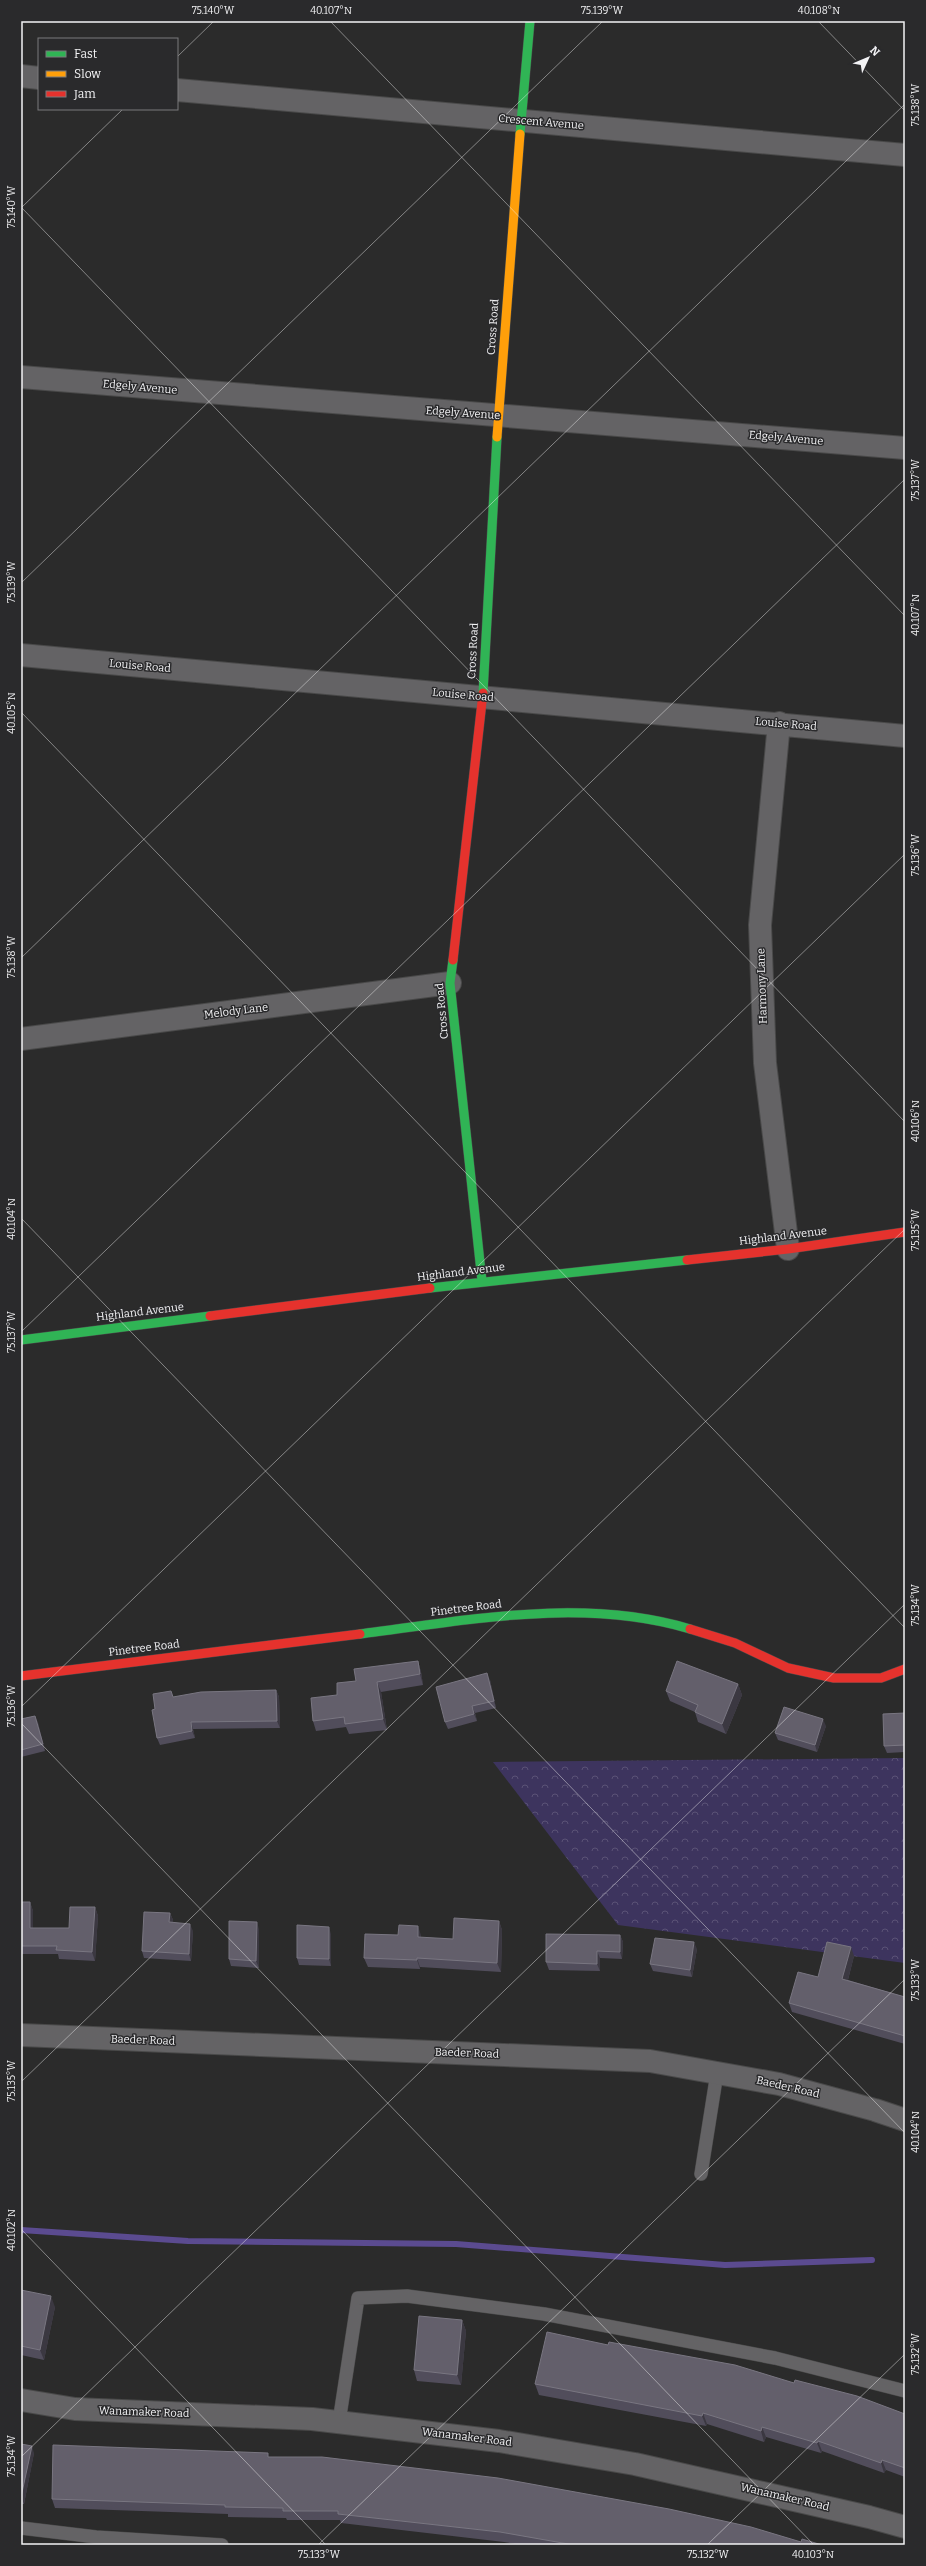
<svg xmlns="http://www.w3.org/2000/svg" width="926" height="2566" viewBox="0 0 926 2566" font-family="Bitter,serif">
  <defs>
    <pattern id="forest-crowns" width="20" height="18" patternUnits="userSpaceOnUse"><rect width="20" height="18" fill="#3d345e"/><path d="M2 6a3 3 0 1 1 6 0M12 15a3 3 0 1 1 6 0" fill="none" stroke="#5a5276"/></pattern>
  </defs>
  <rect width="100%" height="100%" fill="#2b2b2b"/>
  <path fill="url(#forest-crowns)" d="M905,1758V1963L618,1925L493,1762Z"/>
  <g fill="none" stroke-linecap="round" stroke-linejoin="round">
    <path stroke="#5b4b90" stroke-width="6" d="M21,2230L188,2241L456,2244L725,2265L872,2260"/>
    <g stroke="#494949" stroke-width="14">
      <path id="lane" d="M701,2174L717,2073
        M339,2422L358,2298L407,2296L544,2314L775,2358L905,2391
        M21,2528L96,2537L222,2545"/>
    </g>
    <g stroke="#494949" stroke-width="24">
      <path id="street" d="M21,76L39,78
        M177,90L905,155
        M21,377L905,448
        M21,655L905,736
        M779,723L760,925L765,1063L788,1249
        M21,1039L450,983
        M21,2035L650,2061L779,2084L875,2110L905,2120
        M21,2400L75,2409L312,2419L499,2441L635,2464L869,2517L905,2527"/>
    </g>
    <g stroke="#494949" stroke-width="10">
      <path id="fast" d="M520,134L530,21
        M483,693L497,437
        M453,960L450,983L482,1281
        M430,1288L687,1260
        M21,1340L210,1316
        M360,1634C469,1620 583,1597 690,1629"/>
    </g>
    <g stroke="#494949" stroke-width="10">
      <path id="slow" d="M497,437L520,134"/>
    </g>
    <g stroke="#494949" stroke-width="10">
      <path id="jam" d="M453,960L483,693
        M687,1260L788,1249L905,1232
        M210,1316L430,1288
        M690,1629L735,1643L788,1668L834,1678H881L905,1669
        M21,1676L360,1634"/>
    </g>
    <use href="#lane" stroke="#646365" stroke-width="13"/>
    <use href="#street" stroke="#646365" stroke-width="22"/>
    <use href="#fast" stroke="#30b455" stroke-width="9"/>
    <use href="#slow" stroke="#ff9f0a" stroke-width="9"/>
    <use href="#jam" stroke="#e5322d" stroke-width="9"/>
  </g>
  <path fill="#514d5b" d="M418,1661L421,1672L423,1685L381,1692L387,1730L349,1734L346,1727L316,1731L313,1721L337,1695L356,1681Z
    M490,1680L496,1708L475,1713L477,1721L448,1729L445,1722Z
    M738,1684L742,1695L726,1734L698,1722L695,1712L670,1701L666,1691Z
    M276,1690L279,1697L280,1728L193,1729L195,1738L160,1745L157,1738L155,1709L174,1697Z
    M905,1713V1752L887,1753L884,1746Z
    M35,1716L38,1723L45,1751L21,1757V1719Z
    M826,1726L817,1752L778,1740L775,1733Z
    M21,1902H30L33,1911V1928H69L95,1907L98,1916L95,1961L59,1959L58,1954H21Z
    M170,1913L173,1920L172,1923L193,1931L191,1961L144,1958L142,1951Z
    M499,1921L502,1930L501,1972L420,1967V1969L368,1967L364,1958L398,1935H421V1938L453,1939Z
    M259,1929V1968L231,1966L229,1959Z
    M331,1934V1966L299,1965L297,1958Z
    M620,1935L623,1942L622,1959L600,1958V1971L549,1970L546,1962Z
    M697,1949L692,1977L653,1971L650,1964Z
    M854,1956L848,1980L905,1997V2044L792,2012L789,2003L818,1977Z
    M21,2290L55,2307L44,2360L21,2355Z
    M462,2320L466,2331L461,2385L417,2381L414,2370Z
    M608,2345L794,2383L905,2414V2477L886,2470L884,2473L822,2451L821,2453L766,2437L764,2442L707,2424L706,2426L539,2395L535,2384Z
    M21,2444L34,2453L24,2504H21Z
    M270,2457L801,2542L822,2545H521L504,2542L341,2523L340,2520H287L286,2518L228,2517V2514L55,2508L52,2499Z"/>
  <path fill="#3b3841" d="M418,1661L421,1672L423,1685L420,1674Z
    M487,1673L490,1680L496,1708L494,1701Z
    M377,1682L381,1692L387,1730L383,1719Z
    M738,1684L742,1695L726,1734L722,1724Z
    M276,1690L279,1697L280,1728L277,1721Z
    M472,1706L475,1713L477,1721L474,1714Z
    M35,1716L38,1723L45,1751Z
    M823,1719L826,1726L817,1752L815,1745Z
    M191,1722L193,1729L195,1738L192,1731Z
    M30,1902L33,1911V1936L30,1928Z
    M95,1907L98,1916L95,1961L92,1952Z
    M170,1913L173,1920L171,1929L169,1922Z
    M499,1921L502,1930L501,1972L497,1963Z
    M257,1922L259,1929V1968L256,1961Z
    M190,1924L193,1931L191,1961L189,1954Z
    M418,1926L421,1935V1946L418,1937Z
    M329,1927L331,1934V1966L329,1959Z
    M620,1935L623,1942L622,1959L620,1952Z
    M694,1942L697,1949L692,1977L690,1970Z
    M851,1947L854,1956L846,1987L842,1979Z
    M597,1951L600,1958V1971L597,1964Z
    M417,1958L420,1967V1969L417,1960Z
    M51,2296L55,2307L44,2360L40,2350Z
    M462,2320L466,2331L461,2385L457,2375Z
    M703,2413L707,2424L706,2426L702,2416Z
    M762,2427L766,2437L764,2442L761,2431Z
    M818,2441L822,2451L821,2453L817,2443Z
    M32,2446L34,2453L24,2504L21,2497Z
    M882,2460L886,2470L884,2473L881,2463Z"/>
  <path fill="#635f6b" stroke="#797681" d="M418,1661L420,1674L377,1682L383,1719L345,1724L344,1717L313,1721L311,1698L337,1695V1683L356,1681L354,1669Z
    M677,1661L738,1684L722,1724L695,1712L698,1705L666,1691Z
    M487,1673L494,1701L472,1706L474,1714L445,1722L436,1687Z
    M276,1690L277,1721L191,1722L192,1731L157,1738L152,1710L155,1709L153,1694L171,1691L173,1697L201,1692Z
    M784,1707L823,1719L815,1745L775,1733Z
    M905,1713V1747V1745L884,1746L883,1714Z
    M35,1716L43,1744L21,1750V1719Z
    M21,1902H30V1928H69L70,1907H95L92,1952L56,1950L57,1946H21Z
    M144,1912L170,1913L169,1922L190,1924L189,1954L142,1951Z
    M454,1918L499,1921L497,1963L417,1958V1960L364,1958L365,1934L398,1935L399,1925L418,1926V1937L453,1939Z
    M229,1921L257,1922L256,1961L229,1959Z
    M297,1925L329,1927V1959L297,1958Z
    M546,1934L620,1935V1952L597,1951V1964L546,1962Z
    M655,1938L694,1942L690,1970L650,1964Z
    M827,1942L851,1947L842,1979L905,1997V2036L789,2003L798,1972L818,1977Z
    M21,2290L51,2296L40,2350L21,2346Z
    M419,2316L462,2320L457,2375L414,2370Z
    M547,2332L608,2345L609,2342L735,2365L794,2383L795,2380L857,2396L905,2414V2468L882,2460L881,2463L818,2441L817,2443L762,2427L761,2431L703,2413L702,2416L535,2384Z
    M21,2444L32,2446L21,2497Z
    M53,2445L268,2453V2457H322L498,2478L669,2509L751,2527L801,2542L802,2539L822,2545H574L500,2532L338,2514V2511H283V2508L225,2507V2505L52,2499Z"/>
  <path fill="none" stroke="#f3f3f5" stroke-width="1" stroke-opacity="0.45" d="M330,21L905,616M818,21L905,111M177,57L214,21M21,207L905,1122M21,208L123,109M21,583L603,21M21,712L905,1628M21,958L905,104M21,1218L905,2133M21,1332L905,479M21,1707L905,854M21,1723L814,2545M21,2082L905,1229M21,2229L326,2545M21,2457L905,1604M318,2545L905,1979M707,2545L905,2354"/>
  <g text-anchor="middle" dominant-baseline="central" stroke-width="3" stroke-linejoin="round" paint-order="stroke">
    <g font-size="11" fill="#f3f3f5" stroke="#2a2a2c">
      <text transform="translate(541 122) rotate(5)">Crescent Avenue</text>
      <text transform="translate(493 327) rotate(-86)">Cross Road</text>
      <text transform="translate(140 387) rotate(5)">Edgely Avenue</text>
      <text transform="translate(463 413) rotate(4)">Edgely Avenue</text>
      <text transform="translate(786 438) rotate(5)">Edgely Avenue</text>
      <text transform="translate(473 651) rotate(-87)">Cross Road</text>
      <text transform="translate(140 666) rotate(5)">Louise Road</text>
      <text transform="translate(463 695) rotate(5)">Louise Road</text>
      <text transform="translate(786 724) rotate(5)">Louise Road</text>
      <text transform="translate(762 986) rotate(-92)">Harmony Lane</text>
      <text transform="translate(236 1011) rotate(-7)">Melody Lane</text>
      <text transform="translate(442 1011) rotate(-95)">Cross Road</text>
      <text transform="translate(783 1236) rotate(-7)">Highland Avenue</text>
      <text transform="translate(461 1272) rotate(-7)">Highland Avenue</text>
      <text transform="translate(140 1312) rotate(-7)">Highland Avenue</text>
      <text transform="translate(466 1608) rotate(-7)">Pinetree Road</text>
      <text transform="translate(144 1648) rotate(-7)">Pinetree Road</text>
      <text transform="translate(143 2040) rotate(2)">Baeder Road</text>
      <text transform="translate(467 2053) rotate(2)">Baeder Road</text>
      <text transform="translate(788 2087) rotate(13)">Baeder Road</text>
      <text transform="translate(144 2412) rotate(2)">Wanamaker Road</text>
      <text transform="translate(467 2437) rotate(7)">Wanamaker Road</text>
      <text transform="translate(785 2497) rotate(13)">Wanamaker Road</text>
    </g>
  </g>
  <rect width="926" height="2566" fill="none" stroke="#2a2a2c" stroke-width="44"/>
  <rect x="38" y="38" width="140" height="72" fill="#2a2a2c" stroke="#7a7a7c"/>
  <rect x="46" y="51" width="20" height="6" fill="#30b455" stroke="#7a7a7c"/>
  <text x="74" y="58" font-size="12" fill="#f3f3f5">Fast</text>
  <rect x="46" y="71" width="20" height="6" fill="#ff9f0a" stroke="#7a7a7c"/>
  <text x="74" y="78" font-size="12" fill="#f3f3f5">Slow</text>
  <rect x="46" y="91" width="20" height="6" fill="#e5322d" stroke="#7a7a7c"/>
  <text x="74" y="98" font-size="12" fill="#f3f3f5">Jam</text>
  <g transform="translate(868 58) rotate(46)" stroke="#2a2a2c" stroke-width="3" paint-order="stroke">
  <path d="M0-3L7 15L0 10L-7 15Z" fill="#f3f3f5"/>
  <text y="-6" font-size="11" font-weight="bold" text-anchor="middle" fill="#f3f3f5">N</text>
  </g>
  <rect x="22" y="22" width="882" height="2522" fill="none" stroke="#f3f3f5" stroke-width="1.5"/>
  <g font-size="10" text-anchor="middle" fill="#f3f3f5">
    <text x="213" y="14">75.140°W</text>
    <text x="331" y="14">40.107°N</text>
    <text x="602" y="14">75.139°W</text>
    <text x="819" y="14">40.108°N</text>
    <text transform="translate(915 105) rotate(-90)" y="4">75.138°W</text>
    <text transform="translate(11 207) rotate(-90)" y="4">75.140°W</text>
    <text transform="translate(915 480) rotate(-90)" y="4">75.137°W</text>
    <text transform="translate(11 582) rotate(-90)" y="4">75.139°W</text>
    <text transform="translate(915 615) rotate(-90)" y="4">40.107°N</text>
    <text transform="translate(11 713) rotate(-90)" y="4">40.105°N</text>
    <text transform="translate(915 855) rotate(-90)" y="4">75.136°W</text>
    <text transform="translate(11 957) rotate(-90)" y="4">75.138°W</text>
    <text transform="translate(915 1121) rotate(-90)" y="4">40.106°N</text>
    <text transform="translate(11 1219) rotate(-90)" y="4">40.104°N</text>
    <text transform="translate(915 1230) rotate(-90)" y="4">75.135°W</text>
    <text transform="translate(11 1332) rotate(-90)" y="4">75.137°W</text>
    <text transform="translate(915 1605) rotate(-90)" y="4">75.134°W</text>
    <text transform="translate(11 1706) rotate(-90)" y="4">75.136°W</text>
    <text transform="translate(915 1980) rotate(-90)" y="4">75.133°W</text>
    <text transform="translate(11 2081) rotate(-90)" y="4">75.135°W</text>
    <text transform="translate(915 2132) rotate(-90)" y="4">40.104°N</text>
    <text transform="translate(11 2230) rotate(-90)" y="4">40.102°N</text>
    <text transform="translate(915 2354) rotate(-90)" y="4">75.132°W</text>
    <text transform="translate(11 2456) rotate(-90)" y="4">75.134°W</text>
    <text x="319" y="2558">75.133°W</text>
    <text x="708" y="2558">75.132°W</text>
    <text x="813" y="2558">40.103°N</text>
  </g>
</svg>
